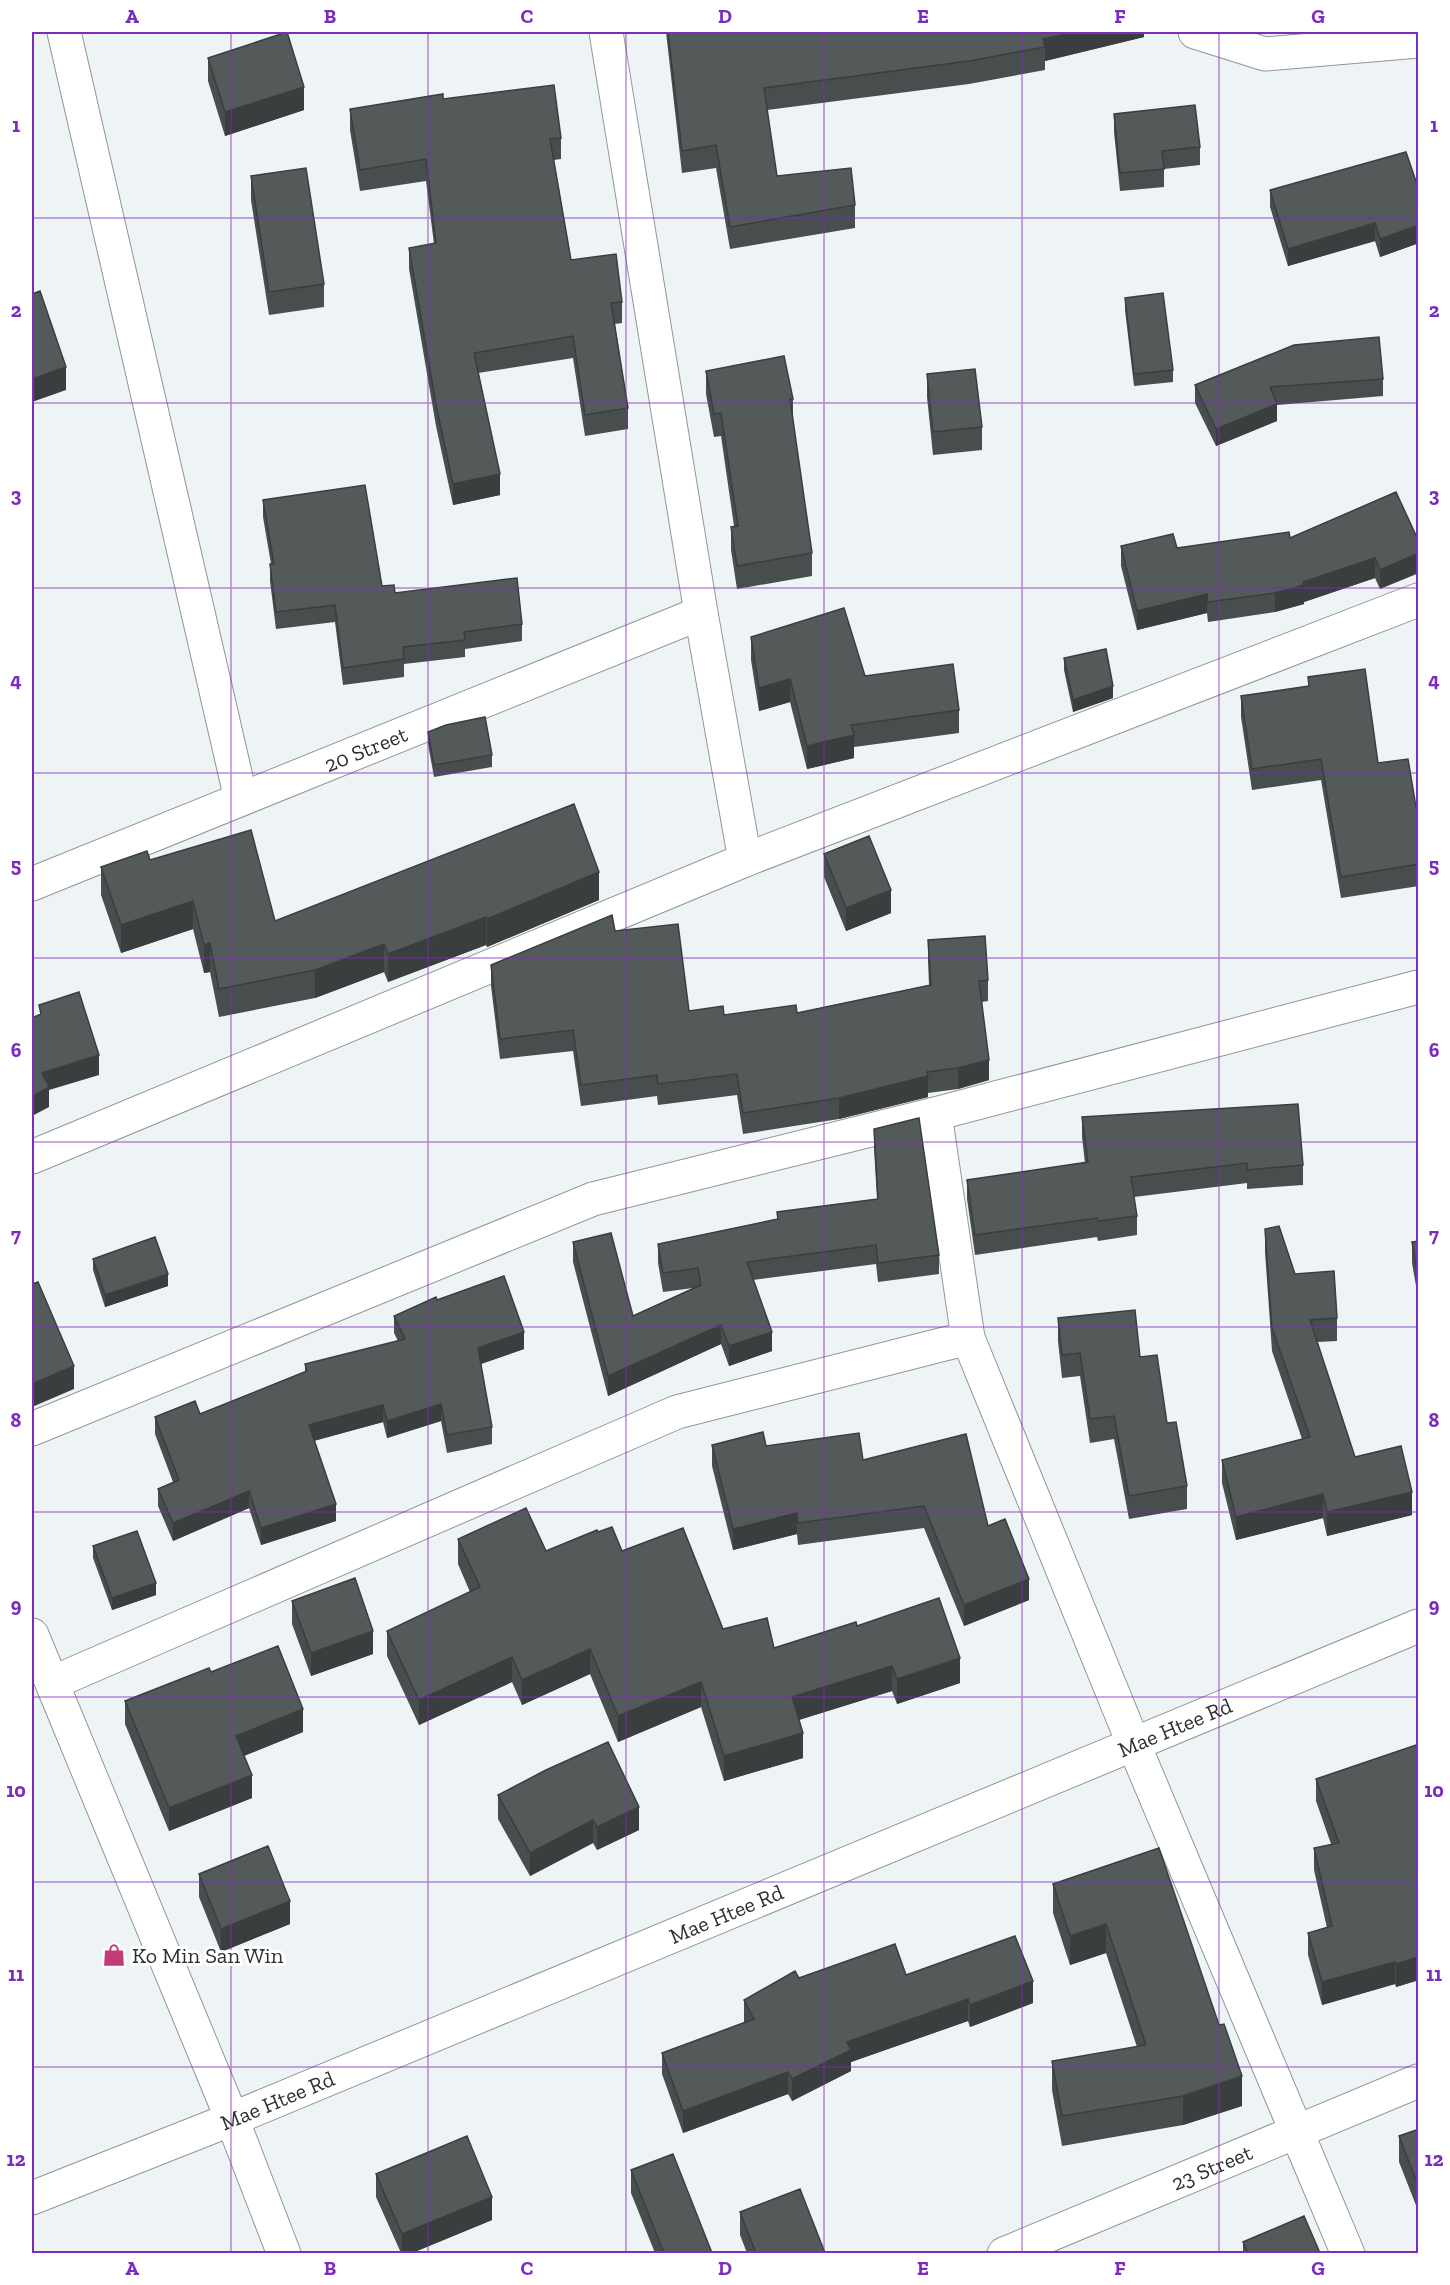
<svg xmlns="http://www.w3.org/2000/svg" width="1450" height="2285" viewBox="0 0 1450 2285" font-family="'Zilla Slab',serif">
  <rect width="100%" height="100%" fill="#eef3f5"/>
  <g fill="none" stroke-linecap="round" stroke-linejoin="round">
    <g stroke="#919697" stroke-width="35">
      <g id="minor">
        <path d="M64,32L241,799"/>
        <path d="M606,32L701,613L745,860"/>
        <path d="M1195,32L1265,54L1418,41"/>
        <path id="s1" d="M32,884L701,613"/>
        <path d="M935,1114L968,1338L1134,1745L1348,2254"/>
        <path d="M32,1157L745,860L1418,600"/>
        <path d="M32,1429L593,1199L935,1114L1418,987"/>
        <path d="M32,1635L232,2119L284,2254"/>
        <path d="M52,1683L677,1412L968,1338"/>
        <path id="s2" d="M1004,2254L1418,2081"/>
      </g>
    </g>
    <g stroke="#919697" stroke-width="35">
      <g id="tertiary">
        <path id="s3" d="M32,2198L232,2119L1418,1626"/>
      </g>
    </g>
    <use href="#minor" stroke="#fff" stroke-width="33"/>
    <use href="#tertiary" stroke="#fff" stroke-width="33"/>
  </g>
  <path fill="#484d4d" d="M666,32H1144V37L1045,61V70L969,84L767,110L777,176L855,205V228L730,249L716,168L682,173Z
    M208,58L304,110L225,136L208,81Z
    M443,99L561,138V159L554,160L571,260L622,302V323L615,324L628,408V429L585,436L573,358L478,373L500,495L453,505L436,426L409,269V248L434,244L426,181L360,191L350,130V109Z
    M1114,114L1200,147V165L1164,169V187L1120,191L1114,132Z
    M251,176L324,284V307L269,315L251,200Z
    M1270,190H1419V243L1380,257L1375,241L1288,266L1270,207Z
    M1125,298L1173,370V382L1134,386L1125,310Z
    M706,371L793,399V422L812,553V576L737,589L731,550V527L734,526L721,436L714,437L706,394Z
    M927,374L982,427V450L933,455L927,397Z
    M1383,379V396L1277,405V421L1216,446L1195,403V385Z
    M1396,492L1380,589L1375,578L1304,602V604L1275,612L1208,622L1207,613L1137,630L1121,566V546L1177,548L1290,538Z
    M263,500L382,586L395,593L522,624V641L465,649V657L404,664V677L343,685L335,622L276,629L270,581V564H271L263,517Z
    M751,637L865,676L959,710V733L854,747V758L807,769L790,702L759,711L751,660Z
    M1064,658L1113,698L1073,712L1064,670Z
    M1308,677L1378,763L1419,825V886L1341,898L1321,780L1252,790L1241,717V696L1308,686Z
    M428,732L492,755V767L434,777L428,744Z
    M824,854L891,913L846,931L824,877Z
    M150,860L275,921L599,900L487,947L486,945L388,982L384,972L315,998L219,1017L210,972L204,973L193,929L121,953L101,895V867Z
    M615,931L689,1011L724,1015L797,1013L929,985L928,961V940L988,980V1001L982,1002L989,1080L958,1089L928,1093V1097L839,1119L743,1134L737,1095L658,1105L657,1096L581,1106L573,1051L500,1059L491,986V965Z
    M1082,1117L1303,1165V1185L1247,1189V1183L1134,1197L1137,1216V1235L1098,1241L1097,1237L975,1255L967,1199V1180L1085,1163L1082,1137Z
    M874,1129L939,1255V1274L878,1282L876,1264L753,1280L772,1351L729,1366L721,1344L608,1396L573,1262V1242L633,1316L693,1288L663,1292L658,1263V1244L777,1219V1212L877,1199L874,1148Z
    M1417,1168H1419V1196L1417,1190Z
    M1265,1229L1295,1274L1337,1318V1341L1317,1342L1355,1457L1412,1515L1327,1536L1323,1518L1236,1540L1222,1483V1460L1302,1439L1272,1351L1265,1252Z
    M1419,1240V1303L1412,1263V1242Z
    M93,1259L168,1286L105,1307L93,1270Z
    M437,1300L524,1349L481,1364L492,1427V1444L447,1453L441,1421L387,1438L383,1422L314,1441L336,1521L261,1545L249,1508L173,1541L158,1506V1489L173,1482L155,1434V1417L200,1414L305,1372V1364L398,1341L394,1333V1316Z
    M1058,1318L1140,1357L1167,1423L1187,1486V1509L1129,1519L1114,1439L1090,1443L1080,1376L1062,1378L1058,1341Z
    M712,1445L766,1446L863,1460L988,1526L1029,1600L964,1626L924,1528L798,1545L797,1534L733,1550L712,1466Z
    M598,1532L723,1629L774,1648L857,1626L960,1683L897,1704L892,1691L799,1720L803,1758L724,1781L701,1707L618,1742L590,1674L522,1705L512,1682L419,1725L387,1656V1631L470,1592L458,1564V1539L546,1551Z
    M93,1546L156,1595L112,1610L93,1558Z
    M292,1601L373,1654L311,1676L292,1624Z
    M211,1672L303,1732L244,1756L252,1798L169,1831L125,1724V1701Z
    M1419,1744V1980L1396,1987L1395,1984L1322,2005L1308,1955V1933L1327,1928L1314,1870V1848L1331,1844L1316,1801V1779Z
    M498,1795L639,1830L597,1850L593,1843L530,1876L498,1819Z
    M1159,1848L1242,2106L1183,2125L1062,2146L1052,2090V2061L1137,2047L1106,1953L1070,1965L1053,1913V1884Z
    M199,1874L290,1924L221,1952L199,1897Z
    M906,1975L1033,2003L970,2027L968,2021L851,2062V2071L792,2101L788,2094L683,2133L662,2074V2053L744,2023V2000L799,1978Z
    M1419,2129V2213L1399,2162V2136Z
    M631,2170L712,2253H655L631,2193Z
    M376,2174L492,2220L412,2253H401L376,2197Z
    M740,2212L825,2253H747L740,2235Z
    M1243,2242L1320,2253H1243Z"/>
  <path fill="#3b3e3f" d="M1075,32H1144V37L1045,61V47L1043,39Z
    M304,87V110L225,136V112Z
    M1375,223V241L1288,266V249Z
    M1419,225V243L1380,257V239Z
    M66,367V390L32,402V379Z
    M1277,404V421L1216,446V429Z
    M500,474V495L453,505V484Z
    M1419,553V573L1380,589V570Z
    M1375,558V578L1304,602V604L1275,612V593Z
    M1207,594V613L1137,630V611Z
    M790,679V702L759,711V688Z
    M1113,686V698L1073,712V700Z
    M854,735V758L807,769V746Z
    M599,872V900L487,947V919Z
    M891,890V913L846,931V908Z
    M193,901V929L121,953V925Z
    M486,917V945L388,982V954Z
    M210,943V972L204,973V945Z
    M384,944V972L315,998V970Z
    M99,1055V1075L49,1090V1107L32,1116V1097L42,1073Z
    M989,1060V1080L958,1089V1068Z
    M928,1076V1097L839,1119V1098Z
    M168,1274V1286L105,1307V1295Z
    M721,1325V1344L608,1396V1376Z
    M524,1332V1349L478,1365V1348Z
    M772,1332V1351L729,1366V1346Z
    M74,1366V1389L32,1407V1384Z
    M441,1404V1421L387,1438V1421Z
    M383,1405V1422L309,1442V1425Z
    M249,1491V1508L173,1541V1523Z
    M1412,1492V1515L1327,1536V1512Z
    M1323,1494V1518L1236,1540V1517Z
    M336,1504V1521L261,1545V1528Z
    M797,1513V1534L733,1550V1529Z
    M1029,1579V1600L964,1626V1605Z
    M156,1583V1595L112,1610V1598Z
    M373,1631V1654L311,1676V1653Z
    M590,1649V1674L522,1705V1680Z
    M512,1657V1682L419,1725V1700Z
    M960,1658V1683L897,1704V1679Z
    M892,1666V1691L792,1722V1697Z
    M701,1682V1707L618,1742V1716Z
    M303,1709V1732L236,1759V1736Z
    M803,1733V1758L724,1781V1756Z
    M252,1775V1798L169,1831V1808Z
    M639,1807V1830L597,1850V1827Z
    M593,1820V1843L530,1876V1853Z
    M290,1901V1924L221,1952V1929Z
    M1106,1924V1953L1070,1965V1936Z
    M1419,1957V1980L1396,1987V1964Z
    M1395,1962V1984L1322,2005V1982Z
    M1033,1981V2003L970,2027V2005Z
    M968,1999V2021L851,2062V2071L792,2101V2079L847,2042Z
    M788,2072V2094L683,2133V2111Z
    M1242,2076V2106L1183,2125V2096Z
    M492,2197V2220L412,2253H402V2234Z"/>
  <path fill="#54595a" stroke="#3b3e3f" stroke-width="1.5" d="M287,32L304,87L225,112L208,58Z
    M668,32H1075L1043,39L1045,47L969,61L764,88L777,176L851,168L855,205L730,227L716,145L682,151Z
    M554,85L561,138L550,139L571,260L616,254L622,302L611,303L628,408L585,415L573,336L474,353L500,474L453,484L436,405L409,248L436,243L426,159L360,170L350,109L443,94V99Z
    M1195,105L1200,147L1162,151L1164,169L1120,173L1114,114Z
    M1406,152L1419,190V225L1380,239L1375,223L1288,249L1270,190Z
    M306,168L324,284L269,292L251,176Z
    M40,291L66,367L32,379V294Z
    M1163,293L1173,370L1134,374L1125,298Z
    M1379,337L1383,379L1270,387L1277,404L1216,429L1195,385L1294,345Z
    M784,356L793,399H790L812,553L737,566L731,527L738,526L721,413L714,414L706,371Z
    M975,369L982,427L933,432L927,374Z
    M365,485L382,586L394,585L395,593L517,578L522,624L464,632L465,640L403,647L404,659L343,668L335,605L276,612L270,564H274L263,500Z
    M1396,492L1419,542V553L1380,570L1375,558L1303,582L1304,585L1275,593L1208,602L1207,594L1137,611L1121,546L1173,534L1177,548L1289,532L1290,538Z
    M844,608L865,676L953,664L959,710L851,725L854,735L807,746L790,679L759,688L751,637Z
    M1106,649L1113,686L1073,700L1064,658Z
    M1365,669L1378,763L1408,759L1419,825V864L1341,877L1321,759L1252,769L1241,696L1309,686L1308,677Z
    M485,717L492,755L434,765L428,732L446,725Z
    M574,804L599,872L487,919L486,917L388,954L384,944L315,970L219,989L210,943L204,945L193,901L121,925L101,867L147,851L150,860L251,830L275,921Z
    M869,836L891,890L846,908L824,854Z
    M612,915L615,931L678,924L689,1011L723,1006L724,1015L796,1005L797,1013L931,985L928,940L985,936L988,980L979,981L989,1060L958,1068L927,1072L928,1076L839,1098L743,1113L737,1074L658,1084L657,1075L581,1085L573,1030L500,1039L491,965Z
    M79,992L99,1055L42,1073L49,1087L32,1097V1018L41,1014L39,1005Z
    M1298,1104L1303,1165L1247,1170V1163L1131,1177L1137,1216L1098,1221L1097,1218L975,1235L967,1180L1088,1162L1082,1117Z
    M919,1118L939,1255L878,1263L876,1245L747,1262L772,1332L729,1346L721,1325L608,1376L573,1242L611,1233L633,1316L701,1285L698,1268L663,1273L658,1244L778,1219L777,1212L878,1199L874,1129Z
    M1279,1226L1295,1274L1334,1271L1337,1318L1310,1320L1355,1457L1401,1446L1412,1492L1327,1512L1323,1494L1236,1517L1222,1460L1310,1437L1272,1328L1265,1229Z
    M155,1237L168,1274L105,1295L93,1259Z
    M1419,1241V1282L1412,1242Z
    M504,1276L524,1332L478,1348L492,1427L447,1435L441,1404L387,1421L383,1405L309,1425L336,1504L261,1528L249,1491L173,1523L158,1489L179,1480L155,1417L195,1401L200,1414L307,1371L305,1364L405,1339L394,1316L436,1297L437,1300Z
    M38,1282L74,1366L32,1384V1284Z
    M1135,1310L1140,1357L1157,1355L1167,1423L1176,1422L1187,1486L1129,1496L1114,1416L1090,1419L1080,1353L1062,1355L1058,1318Z
    M763,1432L766,1446L859,1433L863,1460L966,1434L988,1526L1005,1519L1029,1579L964,1605L924,1506L798,1523L797,1513L733,1529L712,1445Z
    M526,1508L546,1551L597,1530L598,1532L612,1527L622,1551L683,1528L723,1629L767,1618L774,1648L856,1622L857,1626L939,1598L960,1658L897,1679L892,1666L792,1697L803,1733L724,1756L701,1682L618,1716L590,1649L522,1680L512,1657L419,1700L387,1631L480,1587L458,1539Z
    M137,1531L156,1583L112,1598L93,1546Z
    M355,1578L373,1631L311,1653L292,1601Z
    M278,1646L303,1709L236,1736L252,1775L169,1808L125,1701L209,1668L211,1672Z
    M608,1742L639,1807L597,1827L593,1820L530,1853L498,1795L546,1770Z
    M1419,1744V1957L1396,1964L1395,1962L1322,1982L1308,1933L1332,1926L1314,1848L1339,1843L1316,1779Z
    M268,1846L290,1901L221,1929L199,1874Z
    M1159,1848L1219,2025L1224,2024L1242,2076L1183,2096L1062,2116L1052,2061L1146,2045L1106,1924L1070,1936L1053,1884Z
    M1015,1936L1033,1981L970,2005L968,1999L847,2042L851,2050L792,2079L788,2072L683,2111L662,2053L754,2019L744,2000L795,1971L799,1978L895,1944L906,1975Z
    M1419,2129V2188L1399,2136Z
    M467,2136L492,2197L402,2234L376,2174Z
    M673,2154L712,2253H664L631,2170Z
    M800,2189L825,2253H756L740,2212Z
    M1304,2216L1320,2253H1248L1243,2242Z"/>
  <path fill="none" stroke="#7b2cbf" stroke-width="1.5" stroke-opacity="0.55" d="M231,32V2254M428,32V2254M626,32V2254M824,32V2254M1022,32V2254M1219,32V2254M32,218H1418M32,403H1418M32,588H1418M32,773H1418M32,958H1418M32,1142H1418M32,1327H1418M32,1512H1418M32,1697H1418M32,1882H1418M32,2067H1418"/>
  <defs>
    <g id="shop-bare" transform="scale(1.8)"><path d="M-5-2.5h2.3a2.7 3.5 0 0 1 5.4 0H5L5.5 6h-11ZM-1.5-2.5h3a1.5 2.3 0 0 0-3 0Z" fill="#c23a78" stroke="#fff" stroke-width="2.5" paint-order="stroke"/></g>
  </defs>
  <g fill-rule="evenodd">
    <use href="#shop-bare" x="114" y="1955"/>
  </g>
  <g text-anchor="middle" dominant-baseline="central" stroke-width="6" stroke-linejoin="round" paint-order="stroke">
    <g font-size="22" fill="#2e3030" stroke="#fff">
      <text stroke="none"><textPath href="#s1" startOffset="360">20 Street</textPath></text>
      <text stroke="none"><textPath href="#s3" startOffset="1236">Mae Htee Rd</textPath></text>
      <text stroke="none"><textPath href="#s3" startOffset="750">Mae Htee Rd</textPath></text>
      <text stroke="none"><textPath href="#s3" startOffset="264">Mae Htee Rd</textPath></text>
      <text stroke="none"><textPath href="#s2" startOffset="225">23 Street</textPath></text>
    </g>
    <g font-size="22" fill="#2e3030" stroke="#fff" text-anchor="start">
      <text x="132" y="1955">Ko Min San Win</text>
    </g>
  </g>
  <rect width="1450" height="2285" fill="none" stroke="#ffffff" stroke-width="66"/>
  <rect x="33" y="33" width="1384" height="2219" fill="none" stroke="#7b2cbf" stroke-width="2"/>
  <g font-size="20" text-anchor="middle" font-weight="bold" fill="#7b2cbf">
    <text x="132" y="23">A</text>
    <text x="330" y="23">B</text>
    <text x="527" y="23">C</text>
    <text x="725" y="23">D</text>
    <text x="923" y="23">E</text>
    <text x="1120" y="23">F</text>
    <text x="1318" y="23">G</text>
    <text x="16" y="132">1</text>
    <text x="1434" y="132">1</text>
    <text x="16" y="317">2</text>
    <text x="1434" y="317">2</text>
    <text x="16" y="502">3</text>
    <text x="1434" y="502">3</text>
    <text x="16" y="687">4</text>
    <text x="1434" y="687">4</text>
    <text x="16" y="872">5</text>
    <text x="1434" y="872">5</text>
    <text x="16" y="1057">6</text>
    <text x="1434" y="1057">6</text>
    <text x="16" y="1242">7</text>
    <text x="1434" y="1242">7</text>
    <text x="16" y="1427">8</text>
    <text x="1434" y="1427">8</text>
    <text x="16" y="1612">9</text>
    <text x="1434" y="1612">9</text>
    <text x="16" y="1797">10</text>
    <text x="1434" y="1797">10</text>
    <text x="16" y="1981">11</text>
    <text x="1434" y="1981">11</text>
    <text x="16" y="2166">12</text>
    <text x="1434" y="2166">12</text>
    <text x="132" y="2275">A</text>
    <text x="330" y="2275">B</text>
    <text x="527" y="2275">C</text>
    <text x="725" y="2275">D</text>
    <text x="923" y="2275">E</text>
    <text x="1120" y="2275">F</text>
    <text x="1318" y="2275">G</text>
  </g>
</svg>
